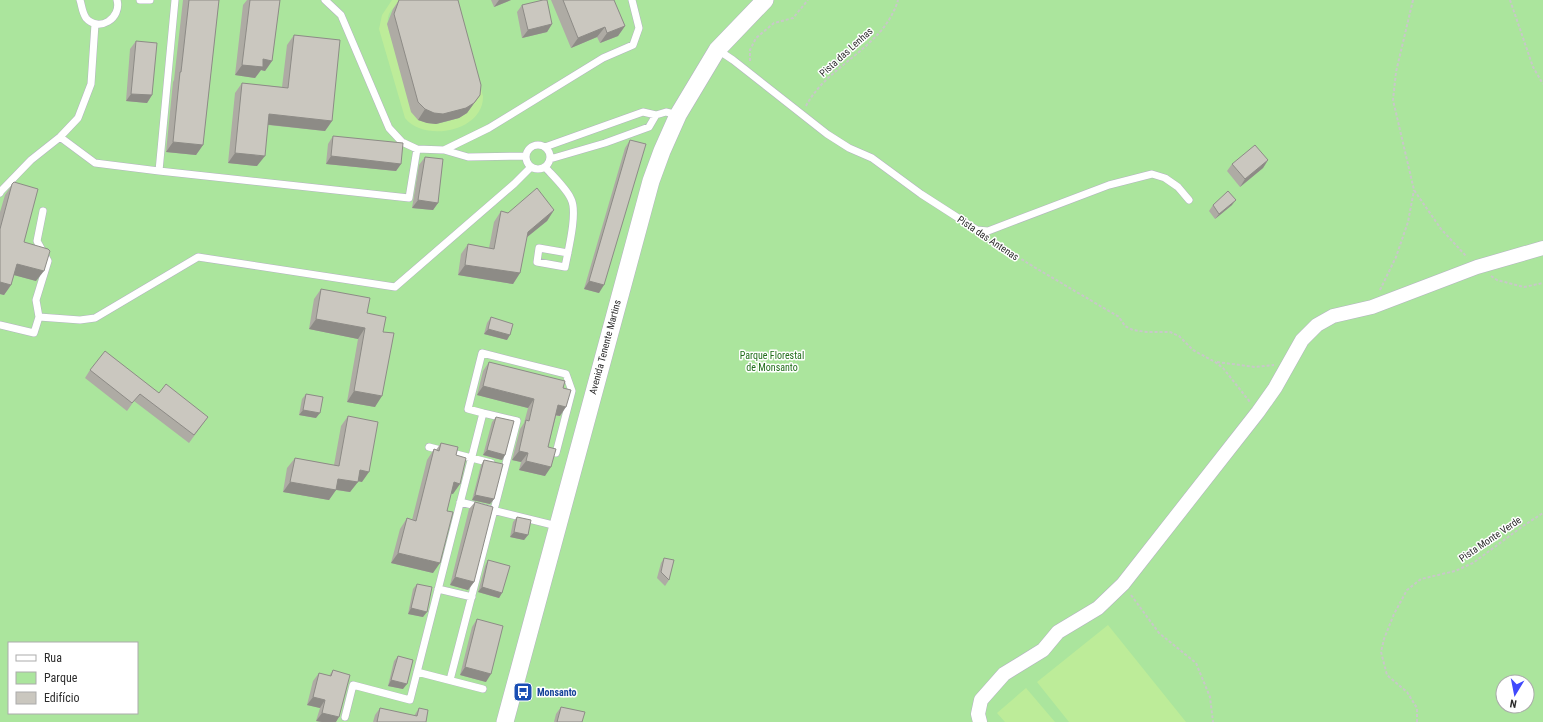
<svg xmlns="http://www.w3.org/2000/svg" width="1543" height="722" viewBox="0 0 1543 722" font-family="'Roboto Condensed',sans-serif">
  <rect width="100%" height="100%" fill="#efeae0"/>
  <path fill="#abe59d" fill-rule="evenodd" d="M0,0H1543V722H0ZM9,643H137V713H9ZM1503,682H1527V706H1503Z"/>
  <path fill="#bdec99" fill-rule="evenodd" d="M392,0H412C406,3 399,5 394,8C383,15 389,34 393,43L456,5L483,96C484,131 425,143 405,118L379,29L382,15ZM473,105C463,118 452,121 436,124Z
    M1108,625L1186,722H1069L1037,682Z
    M1026,688L1055,722H1005L997,713Z"/>
  <g fill="none" stroke-linecap="round" stroke-linejoin="round">
    <g stroke="#b3b4c0" stroke-width="8">
      <path id="service" d="M80,0C82,6 82,12 86,18C99,33 122,18 117,0
        M140,0H150
        M175,0L159,171L409,198L417,149
        M325,0L341,15L389,128L402,142L417,149L444,150L489,128L603,58L633,45L639,28L632,0
        M718,50L733,60L827,134L849,148L872,158L921,194L977,230L988,231L1109,185L1152,174L1165,178L1178,187L1189,200
        M656,115L666,112L678,115
        M60,137L95,163L159,171
        M526 157a12 12 0 1 1 24 0a12 12 0 1 1-24 0Z
        M545,147L643,112L656,115L649,127L605,143L550,159
        M444,150L468,157L526,156
        M545,167C552,175 567,189 571,199C578,212 568,251 565,267L537,262L539,248L568,253
        M0,193L1,191L31,160L60,137L78,118L91,84L95,24
        M39,317L36,300L48,261L37,241L43,211
        M0,325L34,333L39,317L80,320L95,318L198,257L395,287L514,184L531,167
        M483,413L468,409L482,353L566,374L572,391L556,453
        M429,447L491,463
        M460,502L557,526
        M438,589L472,597
        M417,672L483,689
        M345,717L353,685L410,700L483,413L517,421L450,680"/>
    </g>
    <g stroke="#b3b4c0" stroke-width="15">
      <path id="minor" d="M980,722L978,714L981,700L1004,674L1043,650L1058,632L1098,608L1123,584L1258,412L1275,388L1302,340L1317,325L1333,316L1372,307L1477,267L1543,248"/>
    </g>
    <g stroke="#b3b4c0" stroke-width="18">
      <path id="tertiary" d="M505,722L651,181L662,151L678,115L717,50L765,0"/>
    </g>
    <path stroke="#c8c8c8" stroke-width="2" stroke-dasharray="3 2" stroke-linecap="butt" d="M1413,0L1396,72L1393,100L1414,190L1441,229L1467,257
      M1510,0L1533,67L1543,84
      M750,61V50L756,38L774,23L793,18L808,0
      M806,106C828,64 884,48 898,0
      M992,240L1029,264L1119,317L1125,326L1133,330L1147,332H1170L1179,336L1193,350L1215,362L1223,368L1250,402
      M1491,276L1497,280L1524,287L1543,283
      M1380,290L1396,257L1408,222L1414,190
      M1217,362L1255,367L1274,365
      M1131,595L1159,633L1196,663L1210,697L1213,722
      M1417,722V708L1407,692L1387,675L1381,652L1384,639L1394,614L1407,590L1421,579L1455,571L1473,563L1523,526L1543,513"/>
    <use href="#service" stroke="#fff" stroke-width="7"/>
    <use href="#minor" stroke="#fff" stroke-width="14"/>
    <use href="#tertiary" stroke="#fff" stroke-width="17"/>
  </g>
  <path fill="#aeaba4" d="M183,0H219L203,145L196,155L166,152L173,82L174,80Z
    M247,0H280L272,61L265,71L261,70L255,78L235,75L243,5Z
    M399,0H458L480,95L467,113L459,118L436,124L427,123L418,120L411,112L387,24L393,9Z
    M491,0H511L494,7Z
    M551,0H614L625,26L618,36L600,43L597,37L571,48Z
    M522,5L552,24L547,32L522,38L517,12Z
    M294,35L332,121L325,131L268,125L257,166L228,163L235,93L242,83L282,87L287,45Z
    M136,41L152,95L147,103L126,101L130,49Z
    M333,136L401,164L396,171L326,164L328,144Z
    M630,140L599,293L584,289L625,148Z
    M425,157L438,203L433,210L412,208L419,165Z
    M1268,160L1263,168L1240,187L1227,171L1232,164Z
    M14,182L24,242L36,281L14,275L11,285L4,295L0,294V212L5,195Z
    M1213,205H1232L1215,219L1209,211Z
    M554,210L547,221L527,237L520,273L513,284L458,275L461,254L468,244L489,248L494,222L501,211L508,213Z
    M321,289L367,313L383,332L375,407L347,402L358,339L309,329L314,299Z
    M491,317L507,340L484,334L487,323Z
    M489,362L563,388L560,416H556L548,447L545,476L519,470L521,462L512,460L520,429L524,423L528,408L477,395L483,371Z
    M90,370L159,393L208,417L189,443L134,401L127,411L85,378Z
    M306,394L316,418L299,415L302,399Z
    M348,416L362,482L358,481L350,492L336,490L329,500L283,492L287,468L295,458L334,465L341,426Z
    M496,417L505,455L502,460L483,455L492,422Z
    M441,443L456,455L453,494H451L433,573L391,563L400,529L407,518L412,520L427,460L434,449L436,450Z
    M484,460L494,499L490,504L472,500L481,465Z
    M475,502L474,582L468,590L450,585L469,509Z
    M517,517L528,535L524,540L510,537L513,522Z
    M664,558L669,580L665,586L657,578L661,563Z
    M488,560L502,593L499,598L478,592L485,566Z
    M417,584L423,617L408,614L413,589Z
    M477,619L486,682L460,675L472,627Z
    M398,656L403,689L388,686L394,661Z
    M333,670L336,722H322L316,721L320,708L307,705L313,681L319,673L329,676Z
    M561,707L582,722H554L556,714Z
    M380,708L414,716L419,708L426,722H373L375,715Z"/>
  <path fill="#8d8b86" d="M499,0H511L494,7Z
    M552,24L547,32L522,38L528,30Z
    M625,26L618,36L600,43L607,33Z
    M605,27L597,37L571,48L578,38Z
    M263,59L272,61L265,71L261,70L255,78L235,75L242,65Z
    M131,94L152,95L147,103L126,101Z
    M480,95L467,113L459,118L436,124L427,123L418,120L425,109Z
    M269,114L332,121L325,131L262,124Z
    M173,142L203,145L196,155L166,152Z
    M235,153L265,156L257,166L228,163Z
    M331,156L401,164L396,171L326,164Z
    M1268,160L1263,168L1240,187L1245,179Z
    M418,200L438,203L433,210L412,208Z
    M1236,200L1232,205L1215,219L1219,214Z
    M554,210L547,221L521,242L528,232Z
    M17,264L44,271L36,281L10,274Z
    M465,265L520,273L513,284L458,275Z
    M589,281L604,285L599,293L584,289Z
    M0,282L11,285L4,295L0,294Z
    M316,319L365,328L358,339L309,329Z
    M488,329L510,335L507,340L484,334Z
    M483,386L534,399L528,408L477,395Z
    M354,391L382,396L375,407L347,402Z
    M558,405L566,407L560,416L552,414Z
    M303,410L320,413L316,418L299,415Z
    M487,450L505,455L502,460L483,455Z
    M519,451L528,453L521,462L512,460Z
    M526,461L551,467L545,476L519,470Z
    M360,470L369,472L362,482L353,480Z
    M338,479L358,482L350,492L331,489Z
    M290,482L336,490L329,500L283,492Z
    M454,482L460,484L453,494L447,493Z
    M475,495L494,499L490,504L472,500Z
    M514,532L528,535L524,540L510,537Z
    M398,553L440,563L433,573L391,563Z
    M455,577L474,582L468,590L450,585Z
    M482,587L502,593L499,598L478,592Z
    M411,608L427,612L423,617L408,614Z
    M465,667L491,674L486,682L460,675Z
    M391,680L407,684L403,689L388,686Z
    M313,697L325,700L320,708L307,705Z
    M322,713L339,717L336,722H322L316,721Z"/>
  <path fill="#cac7bf" stroke="#8d8b86" d="M189,0H219L203,145L173,142L180,72H181Z
    M250,0H280L272,61L263,59V67L242,65Z
    M399,0H458L481,85L480,95L474,103L466,108L443,114L434,113L425,109L418,102L394,14Z
    M543,0H547L552,24L528,30L522,5Z
    M563,0H614L625,26L607,33L605,27L578,38Z
    M294,35L340,40L332,121L269,114L265,156L235,153L242,83L288,88Z
    M136,41L157,43L152,95L131,94Z
    M333,136L403,143L401,164L331,156Z
    M630,140L646,144L604,285L589,281Z
    M1255,145L1268,160L1245,179L1232,164Z
    M425,157L443,159L438,203L418,200Z
    M14,182L38,189L24,242L48,249L50,251L44,271L17,264L11,285L0,282V229L12,184Z
    M537,188L554,210L528,232L520,273L465,265L468,244L494,249L501,211L508,213Z
    M1228,191L1236,200L1219,214L1213,205Z
    M321,289L370,298L367,313L386,317L383,332L394,333L382,396L354,391L365,328L316,319Z
    M491,317L513,324L510,335L488,329Z
    M105,351L159,393L166,384L208,417L194,435L140,394L132,403L90,370Z
    M489,362L565,381L563,388L571,390L566,407L558,405L548,447L556,449L551,467L526,461L528,453L519,451L526,420L529,421L534,399L483,386Z
    M306,394L323,397L320,413L303,410Z
    M348,416L378,422L369,472L360,470L358,482L338,479L336,490L290,482L295,458L339,466Z
    M496,417L514,421L505,455L487,450Z
    M441,443L458,447L456,455L466,458L460,484L454,482L447,511L453,512L440,563L398,553L407,518L416,521L434,449L439,451Z
    M484,460L503,464L494,499L475,495Z
    M475,502L493,507L474,582L455,577Z
    M517,517L531,520L528,535L514,532Z
    M664,558L674,560L669,580L661,572Z
    M488,560L510,566L502,593L482,587Z
    M417,584L432,587L427,612L411,608Z
    M477,619L503,626L491,674L465,667Z
    M398,656L413,660L407,684L391,680Z
    M333,670L350,675L339,717L322,713L325,700L313,697L319,673L331,676Z
    M561,707L585,712L582,722H557Z
    M380,708L417,716L419,708L428,710L426,722H377Z"/>
  <defs>
    <g id="bus-square" transform="scale(1)"><rect x="-9" y="-9" width="18" height="18" rx="4" fill="#1a4fb4" stroke="#fff"/><path d="M-5-6H5V4H4V6H2V4H-2V6H-4V4H-5ZM-3.5-4V0h7V-4ZM-3.5 1.2v1.5H-2V1.2ZM2 1.2v1.5H3.5V1.2Z" fill="#fff"/></g>
  </defs>
  <g fill-rule="evenodd">
    <use href="#bus-square" x="523" y="692"/>
  </g>
  <g text-anchor="middle" dominant-baseline="central" stroke-width="3" stroke-linejoin="round" paint-order="stroke">
    <g font-size="10" fill="#2d2d2d" stroke="#fff">
      <text transform="translate(846 52) rotate(-42)">Pista das Lenhas</text>
      <text transform="translate(988 238) rotate(34)">Pista das Antenas</text>
      <text transform="translate(605 347) rotate(-75)">Avenida Tenente Martins</text>
      <text transform="translate(1490 539) rotate(-34)">Pista Monte Verde</text>
    </g>
    <g font-size="10" fill="#206d1a" stroke="#fff">
      <text x="772" y="355">Parque Florestal<tspan x="772" dy="12">de Monsanto</tspan></text>
    </g>
    <g font-size="10" font-weight="bold" fill="#164399" stroke="#fff" text-anchor="start">
      <text x="537" y="692">Monsanto</text>
    </g>
  </g>
  <rect x="8" y="642" width="130" height="72" fill="#ffffff" stroke="#ababab"/>
  <rect x="16" y="655" width="20" height="6" fill="#ffffff" stroke="#ababab"/>
  <text x="44" y="662" font-size="12" fill="#2d2d2d">Rua</text>
  <rect x="16" y="672" width="20" height="12" fill="#abe59d" stroke="#ababab"/>
  <text x="44" y="682" font-size="12" fill="#2d2d2d">Parque</text>
  <rect x="16" y="692" width="20" height="12" fill="#cac7bf" stroke="#ababab"/>
  <text x="44" y="702" font-size="12" fill="#2d2d2d">Edifício</text>
  <g transform="translate(1515 694) rotate(190)"><circle r="19" fill="#ffffff" stroke="#ababab"/>
  <path d="M0-3L7 15L0 10L-7 15Z" fill="#4049fc"/>
  <text y="-6" font-size="11" font-weight="bold" text-anchor="middle" fill="#2d2d2d">N</text>
  </g>
</svg>
